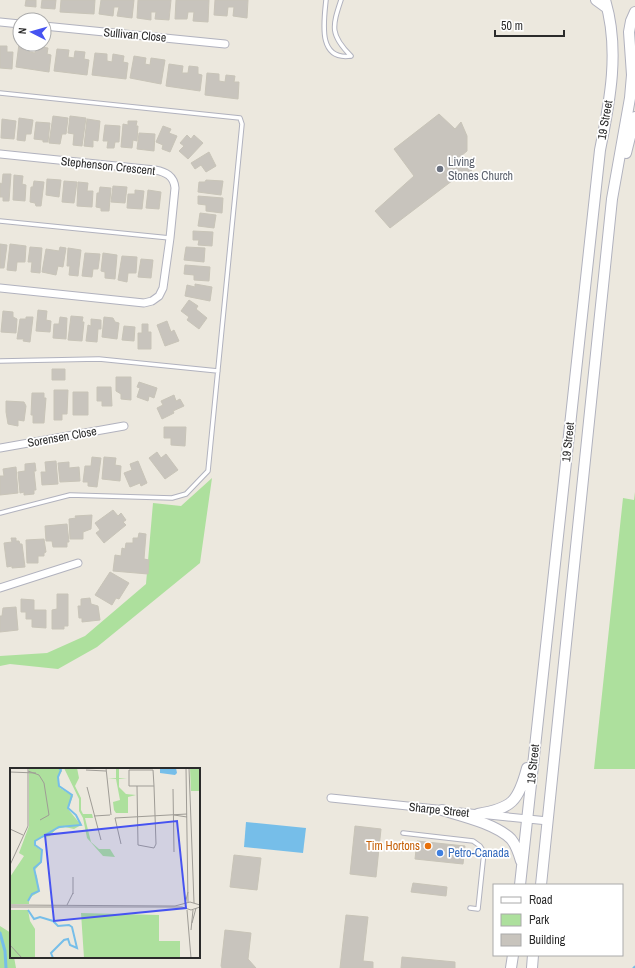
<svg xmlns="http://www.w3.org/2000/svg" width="635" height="968" viewBox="0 0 635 968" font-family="'Archivo Narrow',sans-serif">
  <rect width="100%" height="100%" fill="#ece8de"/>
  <path fill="#ade09d" d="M212,478L200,563L97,647L58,669L10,664L0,666V656L47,653L85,636L146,584L153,503L181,506Z
    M635,492V769H594L623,498L634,500Z
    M0,926L11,933V957H14L16,968H0Z"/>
  <path fill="#76bee9" d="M246,822L306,828L303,853L244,847Z"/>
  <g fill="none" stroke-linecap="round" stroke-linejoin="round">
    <path stroke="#76bee9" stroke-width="3" d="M0,933L5,951L6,968
      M634,968L635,967"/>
  </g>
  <path fill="#c8c4bd" stroke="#c8c4b8" d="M26,0H36V7L25,6Z
    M42,0H56L55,9L41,8Z
    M61,0H95L94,14L60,12Z
    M101,0H134L132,18L117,16L119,7H114L113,16L99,14Z
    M138,0H171L169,20L155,19L156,12H151V20L137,18Z
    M176,0H209L208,22L193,21L194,12H188L187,19H175Z
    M215,0H248L247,18L233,16L234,7H228L227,16L214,15Z
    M19,44L30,46L29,52L35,53L36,46L48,48L47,54L51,55L49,72L16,67Z
    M0,46H7V52H13L12,69L0,68Z
    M57,49L69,50L68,57L74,58L75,51L85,52L84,59L89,60L87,75L54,71Z
    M95,53L107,54V61L112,62L113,54L124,56L123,62L128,63L126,79L92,75Z
    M134,56L146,58L145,64L150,65L151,58L165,60L161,84L130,78Z
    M169,64L183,66L182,73H188L189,66L198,67V74L202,75L200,91L166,86Z
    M207,73L219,74V81L225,82L226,75L235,76L234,82H239L238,99L205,95Z
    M439,114L455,129L461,122L467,136V151L461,156L465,163L472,164L471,175L461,174L390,228L375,211L414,176L394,149Z
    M53,116L68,118L66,134H62L60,144L49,143Z
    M70,116L86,118L82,146L73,145L74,134L68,133Z
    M19,118L33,120L31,134H26L25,141L17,140Z
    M2,119L16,121L14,139L1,138Z
    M87,119L100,121L98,141L93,140V147L84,146Z
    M128,121H137L136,126H138L137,141L133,140L132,148L121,147L123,124L128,125Z
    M36,122L50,123L48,142H43V140L34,139Z
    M105,125L120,126L119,142H115L114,148H107L108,141H103Z
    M163,126L171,129L169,133L177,136L170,152L162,149L163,145L156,142Z
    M139,133L155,134L154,151L137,149Z
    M187,135L191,139L194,135L203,143L188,159L179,151L184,146L180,143Z
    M209,152L216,166L206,172L201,165L195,169L191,163Z
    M3,174H11L9,201H3V197H0V183L2,184Z
    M14,175L23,176L22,184L26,185L25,201L13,200Z
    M47,179L61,180L59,197L46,195Z
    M206,180L223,181L221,195L198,192L199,182H205Z
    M34,181L44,182L41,206H36L35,203L30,202L31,187H33Z
    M64,181L77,182L74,203L62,202Z
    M78,182L88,183L87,191H93L92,207L77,206Z
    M113,186L127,187L125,203L111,202Z
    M100,187L111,188L109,211H101V208L96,207L97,193H99Z
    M135,190L144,191L142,209L127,208L128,194H135Z
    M148,190L161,192L159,209L146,208Z
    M198,196L223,198L222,213L206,211V205L198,204Z
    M200,213L216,215L214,228L198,226Z
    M193,231L213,232L212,246L198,245L199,240H193Z
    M0,244L7,245L4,268H0Z
    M10,244L26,246L25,262H17L16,271L7,270Z
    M30,247L42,248L40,273L31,272L32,262H28Z
    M60,247L66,248L63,267L58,266L56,275L42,272L46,249L59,251Z
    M186,247L205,248L204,262L184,260Z
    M68,248L81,250L78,276L69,275L70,266H67Z
    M85,253L100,254L98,269H93L92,277L82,276Z
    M103,253L117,255L115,279L105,278V272L101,271Z
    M122,256L137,257L136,273H128L127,282L118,280Z
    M141,259L153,260L151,278L138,277Z
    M185,265L210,267L209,281L194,280V275L184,274Z
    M195,284L212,287L210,301L185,296L187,285L195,287Z
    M189,300L198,306L196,309L207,318L199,329L187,320L189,317L181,311Z
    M38,310L47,311L46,320L51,321L50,332L36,331Z
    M3,311L13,312V317L17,319L16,333L1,332Z
    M71,316L83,317L82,322H84L82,341L68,340Z
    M26,317H33L30,342L23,341L24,339H17L20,319H26Z
    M60,317L67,318L66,339L53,338L54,324H59Z
    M104,317L113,318L115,322L119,323L117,339L102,337Z
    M91,319L101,320V329H98L97,342L86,341L88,325L91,326Z
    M167,321L171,332L174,330L179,341L165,346L157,325Z
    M142,324H148V332H151V349H138V333H142Z
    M124,326L135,327L134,341L122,340Z
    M52,369H65V380H52Z
    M116,377H131V400L121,399V394L116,391Z
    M139,382L157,388L154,398L149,396L148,401L137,397L140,388L137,387Z
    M97,387H111L112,406H102V401H97Z
    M54,390H68L67,414H62V420H54Z
    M73,392H88V415H73Z
    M32,393H44V398H46L44,423H33V415H31Z
    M174,395L176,401L180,399L184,406L173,411L174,413L162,419L157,408L163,405L161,401Z
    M6,401L24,402L26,406L24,421L18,420V426L8,424L6,412Z
    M164,427H186L185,446L171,445V438H164Z
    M157,452L161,458L166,454L178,470L165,479L149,458Z
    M92,457L101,458L97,487L88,486V482H83L85,466H91Z
    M104,457L116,458L115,465L121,466L120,481L102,479Z
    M56,461L58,484L42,485L41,472H46L45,462Z
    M138,461L147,483L141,486L140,483L130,487L124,473L132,470L130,464Z
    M69,462V468L79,467L80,481L60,482L58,463Z
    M35,463L36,471H34L36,490H34V494L24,495V492L20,493L18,472L25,471V464Z
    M16,467L18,493L0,495V476H4L3,469Z
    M113,510L118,516L121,513L126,520L123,522L126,525L104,543L96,533L100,530L95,523Z
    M92,515L91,529L83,532V539H70L69,519L76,518L75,516Z
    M67,524L69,542H67V547H53L52,541H46L45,526Z
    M139,533L146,534L144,559L149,560L148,574L113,571L115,555L121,556L122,548L125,549L126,543H133V538H138Z
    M11,538H16V541H19L20,544H22L25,567L12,568V566L7,567L4,543L12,542Z
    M44,539L46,552L44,553V556H38V563H27L26,540Z
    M110,572L129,583L119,599L116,598L112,605L95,595Z
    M57,594H68V626H64V629H52V610L57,609Z
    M90,598L91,604L98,606L100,620L82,622V618H79L78,606H81V599Z
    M21,599L34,600V610H46V628L32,627V619H26V612H21Z
    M16,607L18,630L0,632V616H2L3,608Z
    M355,826L381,829L376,877L350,874Z
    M417,841L465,846L463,864L415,859Z
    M234,855L261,858L257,890L230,887Z
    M413,883L447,887L446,896L411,892Z
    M346,915L368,917L363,961L373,962V968H340Z
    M225,930L251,933L248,959L256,968H222L221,966Z
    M402,957L455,962V968H401Z"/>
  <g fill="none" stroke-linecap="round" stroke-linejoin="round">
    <g stroke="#b1b2be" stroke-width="5.5">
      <path id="service" d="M326,0C324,21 317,61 351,56
        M341,0C332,27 330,35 351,56
        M0,93L240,118L242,124L208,471L186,494L172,498L70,495L0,513
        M0,221L170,238
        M0,361L99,359L218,371
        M403,833L473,841L480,846L484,852L478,909L470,908"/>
    </g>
    <g stroke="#b1b2be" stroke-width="9">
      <path id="minor" d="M0,22L20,24
        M44,26L225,44
        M0,154L155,170C166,172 174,176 175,188L170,238L163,288L159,296L152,301L144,303L0,288
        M0,448L124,426
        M0,588L78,563
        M331,798L446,810
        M460,812L548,821"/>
    </g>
    <g stroke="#b1b2be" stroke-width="12">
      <path id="secondary" d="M596,0L607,8
        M626,153L635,117
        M442,810C462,816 496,824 511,839C516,845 519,854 521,861
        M478,814C512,808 518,802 527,768
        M520,885L600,150C610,101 620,49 605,0
        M541,885L612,199L630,98L632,75L629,32L631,21L635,12
        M511,968L513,955
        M532,968L533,955"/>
    </g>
    <use href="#service" stroke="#fff" stroke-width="3.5"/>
    <use href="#minor" stroke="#fff" stroke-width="7"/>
    <use href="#secondary" stroke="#fff" stroke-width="10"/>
  </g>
  <circle fill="#6b7280" stroke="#fff" stroke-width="1.5" cx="440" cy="169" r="4"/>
  <circle fill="#e8710a" stroke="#fff" stroke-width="1.5" cx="428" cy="846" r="4"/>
  <circle fill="#3f7fe0" stroke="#fff" stroke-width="1.5" cx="440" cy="853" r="4"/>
  <g text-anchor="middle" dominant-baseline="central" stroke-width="3.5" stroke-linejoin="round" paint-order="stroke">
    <g font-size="12" fill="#2b2b2b" stroke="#fff">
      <text transform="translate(135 35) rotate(5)">Sullivan Close</text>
      <text transform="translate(605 120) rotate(-80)">19 Street</text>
      <text transform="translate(108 166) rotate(6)">Stephenson Crescent</text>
      <text transform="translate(62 437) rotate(-10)">Sorensen Close</text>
      <text transform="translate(568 442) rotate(-84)">19 Street</text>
      <text transform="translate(533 764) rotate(-84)">19 Street</text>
      <text transform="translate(439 810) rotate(6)">Sharpe Street</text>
    </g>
    <g font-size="12" fill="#5b616d" stroke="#fff" text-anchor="start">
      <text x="448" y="162">Living<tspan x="448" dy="14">Stones Church</tspan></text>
    </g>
    <g font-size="12" fill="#c56008" stroke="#fff" text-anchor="end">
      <text x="420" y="846">Tim Hortons</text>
    </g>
    <g font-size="12" fill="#366cbe" stroke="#fff" text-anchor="start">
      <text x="448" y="853">Petro-Canada</text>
    </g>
  </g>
  <g transform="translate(10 768)">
    <rect width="190" height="190" fill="#ece8de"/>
    <path d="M19,0H48L52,3L48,9L50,20L63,28L58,41L71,57L64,61L55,59L46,61L40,68L30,70L25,74V78L32,83L31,95L24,103L27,108L29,124L19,130V136H0V109L14,88L9,85L19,58ZM54,0H67L69,10L65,18L71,30V42L73,46H82L83,50H75L81,74L89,81H100L105,89L93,88L77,70L73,50L69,43V31ZM106,0H109V10H117L109,11V19L116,26L126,27L118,29V45H106L104,42L103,34L110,32L106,11H98L106,10ZM180,0H190V23H181ZM0,142H18L20,153L25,161V190H0ZM71,145L149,147V173H170V190H74Z" fill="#ade09d"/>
    <path d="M150,0H166L167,5L165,7L150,5Z" fill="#76bee9"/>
    <path fill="none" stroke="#76bee9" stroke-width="2" d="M18,133L22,126L29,123L24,100L31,94L32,82L25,77V73L49,59L71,57L66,47L58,40L62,27L49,18L48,9L51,2L49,0M18,142L24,151L30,149L43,153L48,158L59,157L62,159L67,180L60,177L58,171L54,172L41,185L43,190"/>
    <path fill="none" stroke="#9f9c96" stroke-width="1" d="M96,0L101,47M176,0L178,134M179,0L184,135M76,2L96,3M119,2H143L144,18H119ZM18,3L29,7L34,15L39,47L30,52M0,4L26,5M127,18L128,77L144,80L146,76L144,18M77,19L91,72M163,21L164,84M164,47L177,49M84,48L100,47M105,50L177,46M105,50L111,76M0,61L13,67M0,97L18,58V0M63,109V126M175,136L178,124M0,137L165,138L180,134L190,137M57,137L63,125M0,139H172L181,142L190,139M177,142L181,190M182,155L186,140M181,162L183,142M0,177L12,190"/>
    <path fill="#4653f1" fill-opacity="0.15" stroke="#4653f1" stroke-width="2" d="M167,53L176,140L44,153L35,67Z"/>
    <rect width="190" height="190" fill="none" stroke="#2b2b2b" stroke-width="2"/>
  </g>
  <rect x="493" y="884" width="130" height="72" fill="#ffffff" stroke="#aaaaaa"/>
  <rect x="501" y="897" width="20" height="6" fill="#ffffff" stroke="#aaaaaa"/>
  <text x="529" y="904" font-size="12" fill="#2b2b2b">Road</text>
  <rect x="501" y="914" width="20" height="12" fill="#ade09d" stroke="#aaaaaa"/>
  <text x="529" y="924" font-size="12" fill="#2b2b2b">Park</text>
  <rect x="501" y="934" width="20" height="12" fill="#c8c4bd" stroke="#aaaaaa"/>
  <text x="529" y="944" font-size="12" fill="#2b2b2b">Building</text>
  <g transform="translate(32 32) rotate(276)"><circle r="19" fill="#ffffff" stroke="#aaaaaa"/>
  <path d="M0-3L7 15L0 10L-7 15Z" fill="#4653f1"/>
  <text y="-6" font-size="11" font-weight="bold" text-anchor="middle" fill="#2b2b2b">N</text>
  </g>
  <path d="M495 30v6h69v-6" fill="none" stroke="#2b2b2b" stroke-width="2"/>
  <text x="501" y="30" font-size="12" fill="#2b2b2b" stroke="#ffffff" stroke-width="3" paint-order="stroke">50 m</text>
</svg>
